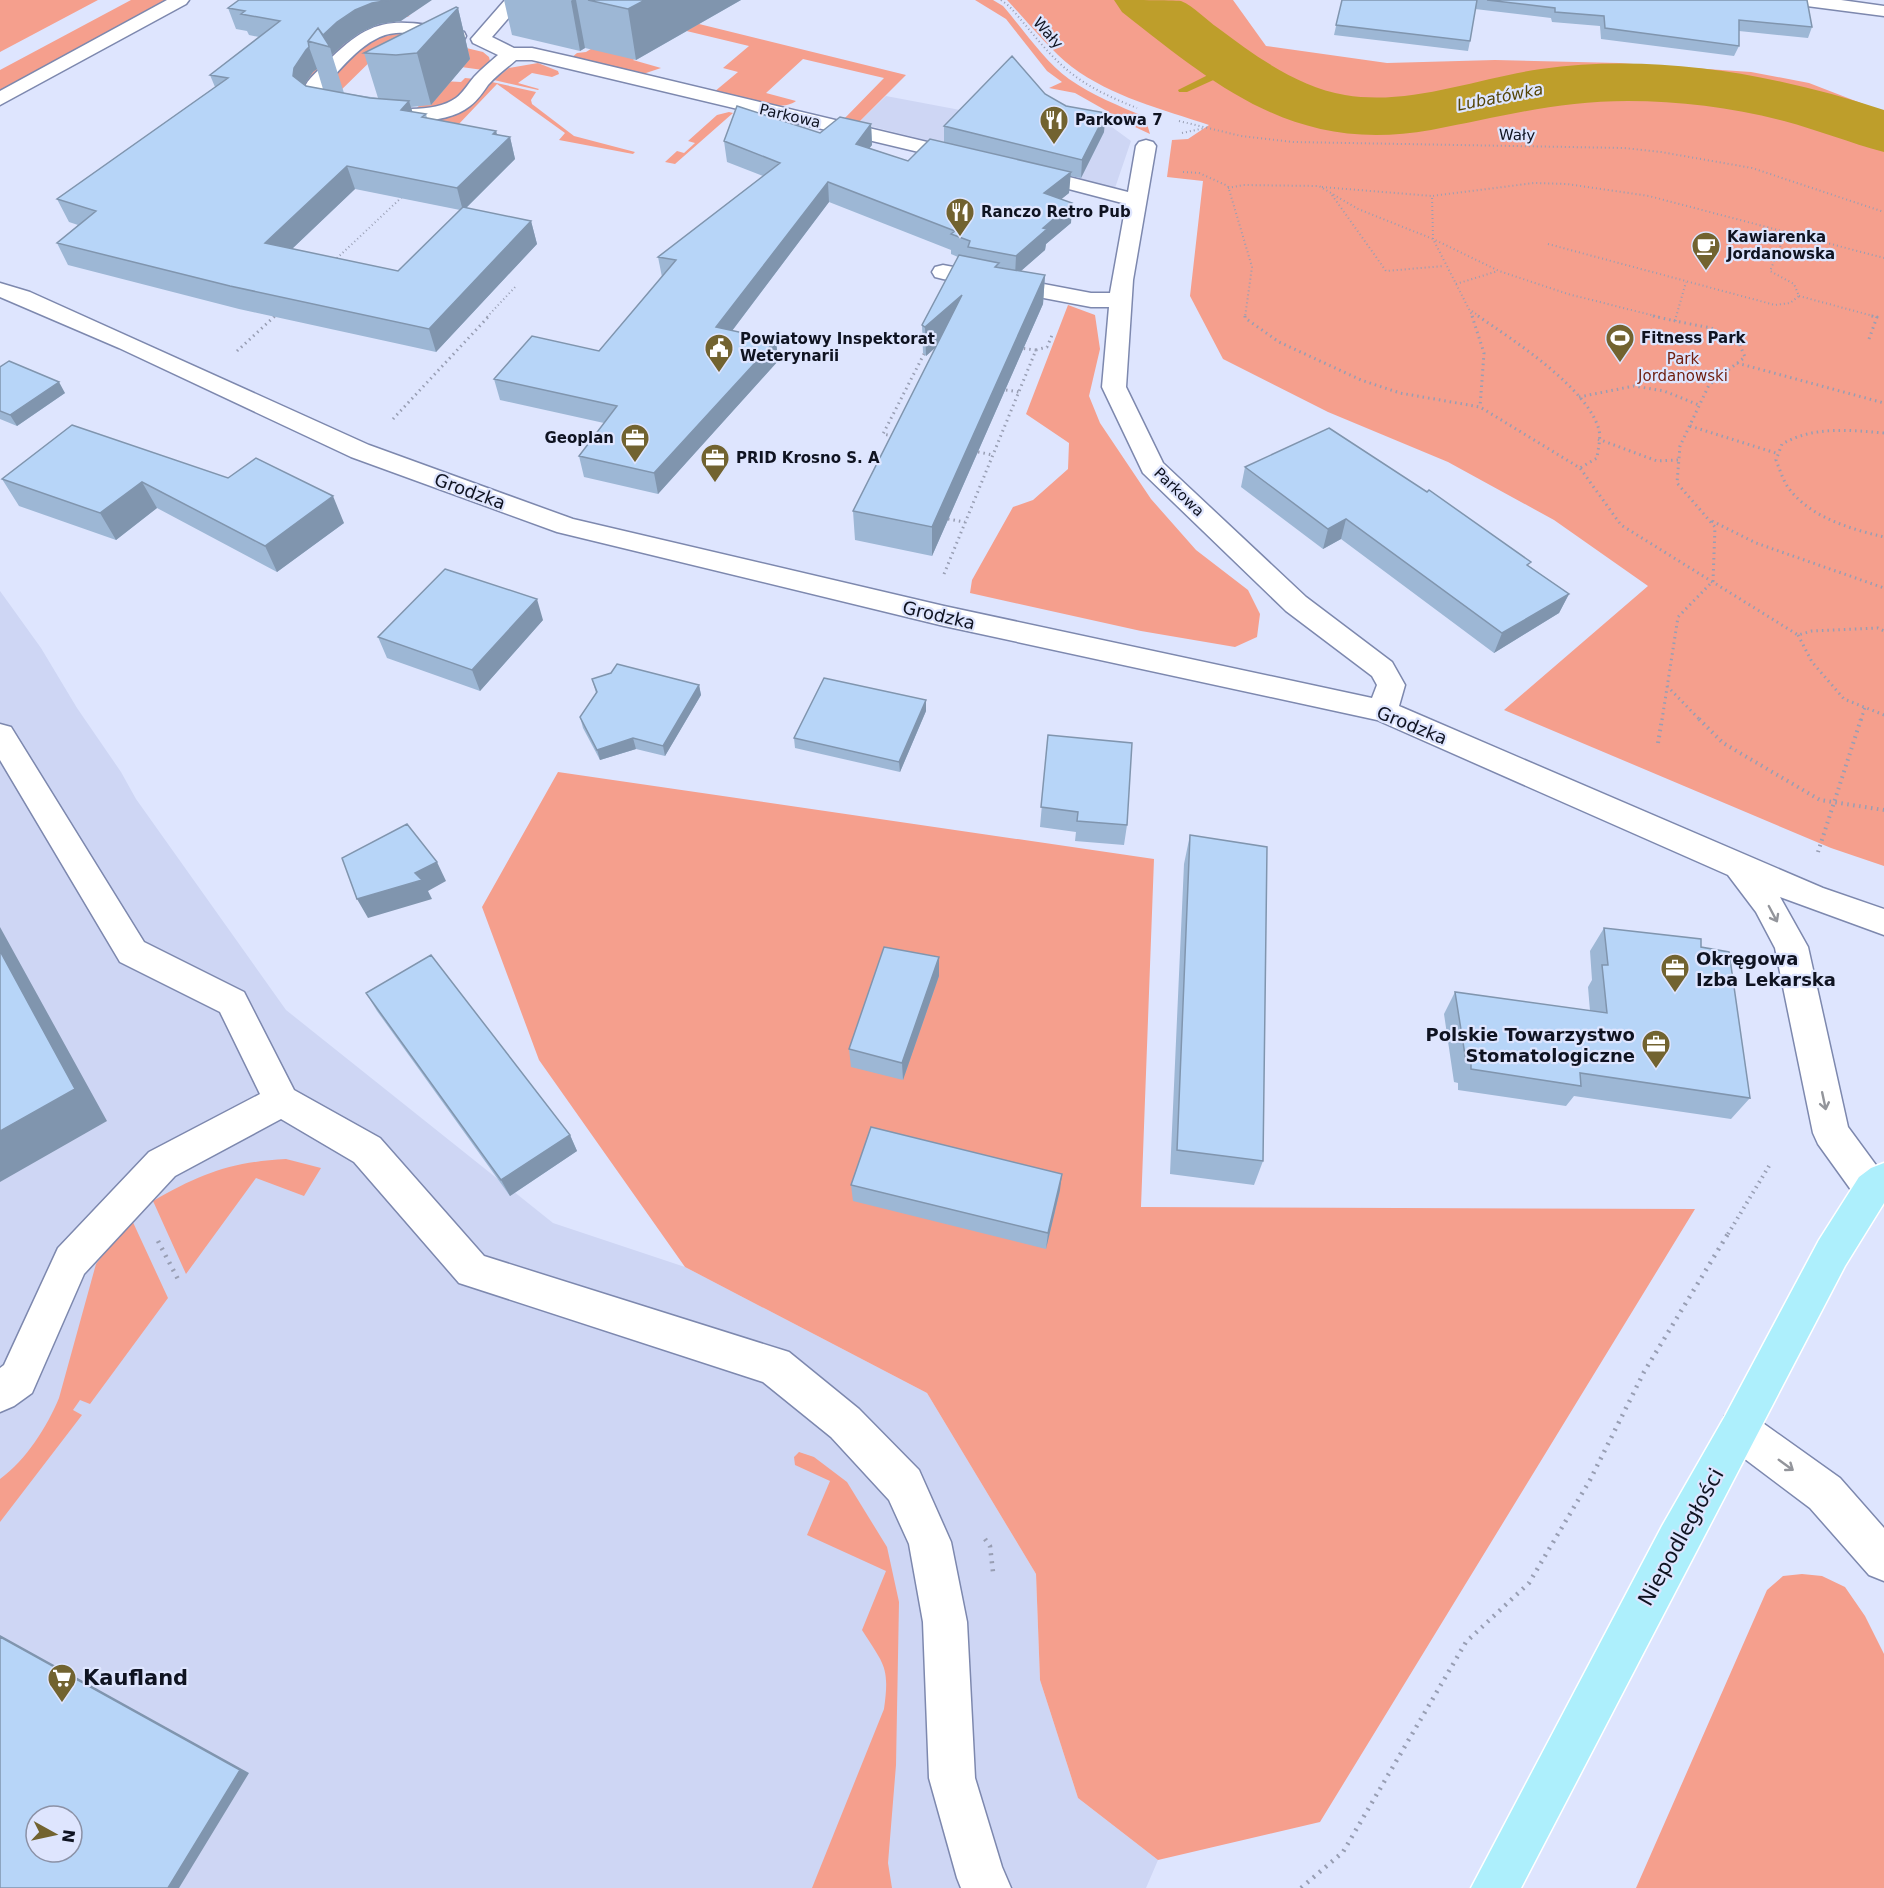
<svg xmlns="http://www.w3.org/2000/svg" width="1884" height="1888" viewBox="0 0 1884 1888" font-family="'DejaVu Sans',sans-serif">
  <rect width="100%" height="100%" fill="#dee5fe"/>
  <path fill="#ced6f4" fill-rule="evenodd" d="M886,96L976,113L1052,99L1101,119L1131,141L1115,188L858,123Z
    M0,591L41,648L77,708L121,772L136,799L286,1010L553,1223L685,1267L927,1393L1036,1574L1040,1680L1078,1798L1158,1860L1146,1888H0ZM36,1816H72V1852H36Z"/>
  <path fill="#f59f8d" d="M0,0H98L0,52Z
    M131,0H168L0,93V70Z
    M364,0H397L386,12L410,16L401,18L379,13L303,87L302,98C302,98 308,104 308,105C325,116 429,123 449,116C468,109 480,97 492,82L536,92L531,100L532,104L574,136L635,152L633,154L559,140L565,133L497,84L457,126L275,106L366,19L355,16Z
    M669,0L695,23L906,75L858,123L843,120L884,78L803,59L766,93L796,101C779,114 734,97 714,92L738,72L723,68L749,46L674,28L633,60L661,68L640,75L571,58L577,53L586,52Z
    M975,0H993L1003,6C1023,29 1045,62 1069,79C1092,95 1119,106 1145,117L1150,134L1135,127L1075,93L1049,88L1062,82L1047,71L1006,19Z
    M1007,0H1233L1266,46L1387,63L1495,60L1619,63L1751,72L1809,83L1884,112V866L1831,848L1504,710L1648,586L1554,520L1448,462L1328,412L1223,359L1190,296L1203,181L1167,177L1172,140L1188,139L1209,125C1162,109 1112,97 1072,67C1050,50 1026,20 1007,0Z
    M401,34L387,45L332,99L323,95V88C346,65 366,34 401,34Z
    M458,46L483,52L489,57L490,61L483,70L454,66Z
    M538,63L558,71L559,74L552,77L532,73L518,83L539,89L538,90L494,80L509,68Z
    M465,78L475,79C452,105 449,105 415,110L442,81L461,82Z
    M729,112L733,113L675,164L665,162L677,151L684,153L695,143L688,141L717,115Z
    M1068,305L1095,315L1100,349L1089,396L1100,423L1151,499L1196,550L1248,590L1260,614L1257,637L1235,647L1141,631L970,593L972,580L1013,507L1033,500L1068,469L1069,443L1026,414Z
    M558,772L1154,859L1141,1207L1695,1209L1320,1822L1158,1860L1078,1798L1040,1680L1036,1574L927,1393L685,1267L539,1060L482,907Z
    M286,1159L321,1168L304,1196L256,1178L186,1274L153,1201C200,1174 231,1162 286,1159Z
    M131,1218L168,1298L90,1404L80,1400L73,1410L82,1415L0,1522V1479C26,1460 47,1427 59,1398L96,1264Z
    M799,1452L814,1457L847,1482L887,1547L899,1602L896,1765L888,1863L892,1888H812L884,1709C890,1666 884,1665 862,1630L886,1571L807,1535L830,1481L795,1465L794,1457Z
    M1802,1574L1822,1576L1845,1587L1865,1616L1884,1654V1888H1636L1767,1590L1783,1576Z"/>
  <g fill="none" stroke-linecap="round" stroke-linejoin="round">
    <path fill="#be9e2b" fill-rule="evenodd" d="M1236,67L1240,68V72L1220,77L1187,92H1179L1178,90L1212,73Z"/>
    <path fill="#be9e2b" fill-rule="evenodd" d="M1114,0C1127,0 1172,0 1181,1C1194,6 1206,20 1218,28C1255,56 1298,87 1345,95C1410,106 1477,78 1541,69C1656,53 1775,74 1884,110V152C1850,143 1818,130 1784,121C1734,108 1680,101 1628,101C1556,101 1500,117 1431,130C1298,154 1221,90 1122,12Z"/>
    <g stroke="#7d88ae" stroke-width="3">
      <path id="minor" d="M167,0H189L186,4L0,105V91Z
        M505,0H524L492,37L514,48H532L576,58L965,151L972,153L975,157L972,161L965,163L532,60H516C507,68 497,75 488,85C483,92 478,100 470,106C435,134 362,115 321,108L314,106L302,96C304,81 316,73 326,63C374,14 394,19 457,30L464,32L466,36L464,40L457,42C438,38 416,31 396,33C366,35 342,68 323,88L322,94L327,97C361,103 425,120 456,98C463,93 468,84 474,77C481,69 490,62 498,55L473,43L471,39Z
        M1790,0H1841L1884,6V16L1799,5L1793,4Z
        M1146,140L1153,142L1156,146L1133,280L1126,387L1163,463L1306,597L1392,662L1405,685L1399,706L1823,888L1884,909V935L1780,897L1808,947L1848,1127L1884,1176V1201L1872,1206L1859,1201L1818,1144L1813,1133L1775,948L1756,912L1728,875L1377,720L944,626L557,532L351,457L119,348L0,297V283L30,292L369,445L573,519L944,606L1372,698L1377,685L1372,676L1286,611L1143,473L1102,387L1109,307H1091L943,279L935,277L932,272L935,267L943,265L1091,293H1110L1126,204L1019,176L1016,172L1019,168L1026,166L1128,192L1136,146L1139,142Z
        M0,724L11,727L144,942L244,992L294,1090L380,1138L484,1256L789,1352L859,1409L919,1470L951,1542L967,1622L975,1778L1002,1867L1011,1888H961L957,1878L929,1778L923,1622L909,1544L889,1500L831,1437L763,1382L459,1283L354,1162L281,1119L175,1176L84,1274L32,1393L14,1406L0,1412V1368L4,1365L58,1248L149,1152L260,1094L220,1012L120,962L0,760Z
        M1739,1410L1753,1416L1840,1478L1884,1528V1581L1869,1575L1810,1508L1725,1444L1719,1430L1725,1416Z"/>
    </g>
    <g stroke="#fff" stroke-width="3">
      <path id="major" d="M1884,1163V1203L1845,1266L1521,1888H1471L1662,1526L1725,1416L1819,1240L1859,1177L1871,1168Z"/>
    </g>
    <path stroke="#989eb3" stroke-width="2" stroke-dasharray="1 3" stroke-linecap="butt" d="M1001,0L1009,6C1028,27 1045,51 1066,69C1087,87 1112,98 1137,108
      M1179,121L1241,136L1293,142L1624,148L1661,152L1752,168L1884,212
      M1182,133L1205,128
      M1183,172L1199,173L1228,186L1252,267L1245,317
      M1322,187L1432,196
      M1228,188L1243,185L1319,186L1358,209L1433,239L1473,317
      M1332,195L1386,271L1444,266
      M1548,244L1775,305L1790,303L1799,296L1794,284L1770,271L1786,233
      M334,261L403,196
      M1456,284L1498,271
      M1799,296L1877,317
      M1472,311L1480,317
      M274,317L276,315
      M487,317L517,285
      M1659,317L1568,294L1499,271L1433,239L1432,196L1534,183L1567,184L1649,196L1884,258
      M1676,317L1686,282"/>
    <path stroke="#989eb3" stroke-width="3" stroke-dasharray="1.5 4" stroke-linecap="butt" d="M1245,316V318L1279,342L1361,380L1400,393L1480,407L1580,468L1621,525L1798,635L1812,631L1878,628L1884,631
      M1472,316L1484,353L1480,407
      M1478,316C1513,340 1588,388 1599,430C1601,439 1598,449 1597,458L1580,468
      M1653,316L1675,321
      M1869,339L1877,317L1871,316
      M1036,350L1047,347L1053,333
      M237,351L275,316
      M1737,363L1884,403
      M1006,390L1019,392
      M1579,397L1634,386L1664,391L1699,405
      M393,419L489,316
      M1690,426L1779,454
      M1884,433C1848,430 1814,426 1782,444L1776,460C1780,470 1783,481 1790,490C1812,518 1851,529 1884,537
      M893,436L883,434L925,352
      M1598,439L1657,461L1679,460
      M978,452L993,455
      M948,519L965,522
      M1712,521L1756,543L1884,588
      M944,574L1036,350L1019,348
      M1798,635L1812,662L1844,699L1884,715
      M1667,686L1700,720
      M1662,720L1678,617L1713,581L1715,527L1677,483L1680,446L1709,385L1745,357L1739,343L1711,328L1675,321L1677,316
      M1861,720L1865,707"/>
    <path stroke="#989eb3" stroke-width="4" stroke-dasharray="1.5 4.5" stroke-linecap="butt" d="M1699,719L1723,743L1820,800L1884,810
      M1658,743L1662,719
      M1818,852L1861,719
      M1728,1234L1769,1166"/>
    <path stroke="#989eb3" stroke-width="4.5" stroke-dasharray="2 6" stroke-linecap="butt" d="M158,1241L180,1283
      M985,1539L990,1546L993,1572
      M1301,1888L1343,1852L1466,1642L1529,1583L1590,1480L1644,1372L1729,1232"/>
    <use href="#minor" fill="#fff" fill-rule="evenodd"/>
    <use href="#major" fill="#adeffc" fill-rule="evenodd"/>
  </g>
  <path fill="#9db7d5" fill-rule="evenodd" d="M504,0H741L636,60L585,48L580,51L512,35Z
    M1342,0H1807L1812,27L1808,38L1739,31V46L1734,56L1601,39L1600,26L1552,22L1551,18L1475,9L1470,41L1468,51L1334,35Z
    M228,8L401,21L379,24L361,32L344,44L332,55L344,93L378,98L364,53L458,8L470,59L431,105L411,107L412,112L426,114L427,118L496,131L497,135L510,137L515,159L466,208L531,221L537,244L436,352L239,309L68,265L57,243L78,225L69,222L57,199L215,87L210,75L259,37L249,35L247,31L236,29ZM317,69L323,89L306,86L304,85L313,72ZM355,189L460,210L398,271L292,249Z
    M1045,94L1104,132L1081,178L1070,176L1069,193L1061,199L1072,203L1071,223L1046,244L1045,250L1021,271L1045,275L1043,304L932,556L855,540L853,511L936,347L926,356L923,353L922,325L958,257L951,254V250L829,202L732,331L776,340L778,361L658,494L584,477L579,456L604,423L500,400L494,379L599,351L662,277L658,257L763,176L727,162L724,141L820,133L871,124L872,145L869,148L908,161L944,142V126Z
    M0,367L65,393L17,426L0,419Z
    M72,425L344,523L277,572L157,508L116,540L19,506L2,479Z
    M1245,467L1529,566L1569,594L1559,613L1494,653L1341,539L1323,549L1241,487Z
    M543,620L480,691L387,658L378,637Z
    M592,679L699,685L701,695L665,756L636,749L600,760L583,728L580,717L596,693Z
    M926,700V711L900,772L795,748L794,738Z
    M1048,735L1127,825L1124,845L1075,841L1076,832L1040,827Z
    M1190,835L1263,1161L1254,1185L1170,1174L1184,864Z
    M1604,928L1701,947L1750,1098L1731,1119L1574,1096L1566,1106L1458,1090V1083L1454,1082L1444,1014L1455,992L1590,1011L1588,987L1592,980L1590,951Z
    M939,957V976L903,1080L851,1067L849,1049Z
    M366,993L570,1135L577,1151L510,1196L377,1011Z
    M851,1185L1060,1190L1046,1249L853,1201Z"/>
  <path fill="#8095ae" d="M390,0H432L401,21L379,24L361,32L344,44L332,55L330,47L314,43L337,22L355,10L372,3Z
    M572,0H576L585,48L580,51L571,1Z
    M645,0H741L636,60L628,9Z
    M458,8L470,59L431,105L417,53Z
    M309,47L317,69L313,72L301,90L293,76L294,68L306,50Z
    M409,101L416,123L401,110Z
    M1106,113L1104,132L1081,178L1082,160Z
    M871,124L872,145L857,165L856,144Z
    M496,131L500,147L510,137L515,159L463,211L457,188L493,134Z
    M347,166L355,189L274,266L265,243Z
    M1071,172L1069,193L1043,214L1044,193Z
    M828,182L829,202L719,348L716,327Z
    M1072,203L1071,223L1046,244L1045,250L1015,276L1016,256L1043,228Z
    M531,221L537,244L436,352L429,329Z
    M1045,275L1043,304L932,556V527Z
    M962,295V324L926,356L925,327Z
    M776,340L778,361L658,494L654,473Z
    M59,382L65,393L17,426L10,415Z
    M142,482L157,508L116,540L100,513Z
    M333,496L344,523L277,572L265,546Z
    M1346,519L1341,539L1323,549L1328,529Z
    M1569,594L1559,613L1494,653L1502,633Z
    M537,599L543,620L480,691L472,670Z
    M699,685L701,695L665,756L663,746Z
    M926,700V711L900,772L899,762Z
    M633,738L636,749L600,760L597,750Z
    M437,862L446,881L428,891L432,899L368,918L357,899L415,873Z
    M0,927L107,1121L0,1182Z
    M939,957V976L903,1080L902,1063Z
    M570,1135L577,1151L510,1196L501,1180Z
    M1062,1174L1060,1190L1046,1249L1048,1233Z
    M0,1635L249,1773L179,1888H168L0,1637Z"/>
  <path fill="#b7d5f8" stroke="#8095ae" stroke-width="1.5" fill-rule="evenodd" d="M239,0H390L372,3L355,10L337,22L323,35L318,28L308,41L309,47L306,50L294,68L293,76L306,86L370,98L409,101L401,110L426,114L422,117L496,131L493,134L510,137L457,188L347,166L265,243L398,271L463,207L531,221L429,329L230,286L57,243L96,211L57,199L228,78L210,75L280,21L241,14L245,11L228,8Z
    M588,0H645L628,9Z
    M1342,0H1477L1470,41L1336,25Z
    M1487,0H1807L1812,27L1739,20V46L1605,28L1604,16L1555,12V8Z
    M456,7L458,8L417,53L396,55L364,53Z
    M318,28L330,47L308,41Z
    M1012,56L1045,94L1066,106L1106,113L1082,160L944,126Z
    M737,106L820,133L840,117L871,124L856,144L908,161L930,139L1071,172L1044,193L1072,203L1043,228L1047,229L1016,256L968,247L970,241L951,234L955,231L828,182L716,327L776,340L654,473L579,456L617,406L494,379L532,336L599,351L676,260L658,257L780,163L724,141Z
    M959,255L999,263L995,267L1045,275L932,527L853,511L962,295L925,327L922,325Z
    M9,361L59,382L10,415L0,411V367Z
    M72,425L228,478L256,458L333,496L265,546L142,482L100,513L2,479Z
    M1329,428L1427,492L1429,490L1531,562L1527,565L1569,594L1502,633L1346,519L1328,529L1245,467Z
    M445,569L537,599L472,670L378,637Z
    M617,664L699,685L663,746L633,738L597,750L580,717L597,692L592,679L611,673Z
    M824,678L926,700L899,762L794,738Z
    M1048,735L1132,743L1127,825L1077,821L1078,812L1041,807Z
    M407,824L437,862L415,873L422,880L357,899L342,858Z
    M1190,835L1267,847L1263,1161L1177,1150Z
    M1604,928L1701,939V947L1729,952L1750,1098L1580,1073L1581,1086L1471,1069V1062L1466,1061L1455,992L1607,1013L1602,965H1608Z
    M884,947L939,957L902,1063L849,1049Z
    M0,951L75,1089L0,1131Z
    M431,955L570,1135L501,1180L366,993Z
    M871,1127L1062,1174L1048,1233L851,1185Z
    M0,1637L240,1770L168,1888H0ZM36,1816H72V1852H36Z"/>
  <defs><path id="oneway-shaft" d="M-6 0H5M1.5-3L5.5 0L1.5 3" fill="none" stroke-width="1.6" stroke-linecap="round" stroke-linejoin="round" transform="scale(1.5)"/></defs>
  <g stroke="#93959b">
    <use href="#oneway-shaft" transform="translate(1773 914) rotate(62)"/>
    <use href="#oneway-shaft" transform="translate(1824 1101) rotate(78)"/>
    <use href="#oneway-shaft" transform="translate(1786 1465) rotate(36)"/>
  </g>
  <defs>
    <g id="restaurant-pin" transform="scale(1.5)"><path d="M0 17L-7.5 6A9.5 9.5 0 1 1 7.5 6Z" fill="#726330" stroke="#dee5fe"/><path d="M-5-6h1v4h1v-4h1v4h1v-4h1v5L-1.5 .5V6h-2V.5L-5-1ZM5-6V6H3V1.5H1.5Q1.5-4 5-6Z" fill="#fff"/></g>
    <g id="cafe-pin" transform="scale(1.5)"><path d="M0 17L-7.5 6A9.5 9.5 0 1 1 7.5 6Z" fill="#726330" stroke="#dee5fe"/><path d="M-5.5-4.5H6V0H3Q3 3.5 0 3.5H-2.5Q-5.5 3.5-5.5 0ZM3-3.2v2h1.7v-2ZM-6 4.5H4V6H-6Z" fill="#fff"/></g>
    <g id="stadium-pin" transform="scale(1.5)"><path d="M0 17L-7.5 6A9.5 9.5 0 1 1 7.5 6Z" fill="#726330" stroke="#dee5fe"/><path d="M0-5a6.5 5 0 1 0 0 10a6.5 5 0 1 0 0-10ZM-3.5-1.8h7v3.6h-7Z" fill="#fff"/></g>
    <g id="civic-pin" transform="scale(1.5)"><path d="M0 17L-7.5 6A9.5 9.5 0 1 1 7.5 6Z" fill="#726330" stroke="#dee5fe"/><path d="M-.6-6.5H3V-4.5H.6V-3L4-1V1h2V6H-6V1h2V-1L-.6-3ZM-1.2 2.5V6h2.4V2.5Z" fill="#fff"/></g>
    <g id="office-pin" transform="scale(1.5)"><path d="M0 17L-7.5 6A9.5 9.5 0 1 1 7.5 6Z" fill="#726330" stroke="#dee5fe"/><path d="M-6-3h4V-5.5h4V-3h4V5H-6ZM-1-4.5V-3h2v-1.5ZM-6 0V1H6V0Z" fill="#fff"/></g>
    <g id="supermarket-pin" transform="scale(1.5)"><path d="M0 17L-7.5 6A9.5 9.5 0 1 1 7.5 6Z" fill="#726330" stroke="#dee5fe"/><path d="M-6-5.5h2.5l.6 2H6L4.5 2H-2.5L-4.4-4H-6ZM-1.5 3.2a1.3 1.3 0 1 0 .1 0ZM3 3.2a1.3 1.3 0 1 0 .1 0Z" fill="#fff"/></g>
  </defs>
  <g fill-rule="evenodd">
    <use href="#restaurant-pin" x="1054" y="120"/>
    <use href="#restaurant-pin" x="960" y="212"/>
    <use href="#cafe-pin" x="1706" y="246"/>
    <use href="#stadium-pin" x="1620" y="338"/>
    <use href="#civic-pin" x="719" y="348"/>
    <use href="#office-pin" x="635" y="438"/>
    <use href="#office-pin" x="715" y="458"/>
    <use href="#office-pin" x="1675" y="968"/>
    <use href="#office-pin" x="1656" y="1044"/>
    <use href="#supermarket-pin" x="62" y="1678"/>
  </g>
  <g text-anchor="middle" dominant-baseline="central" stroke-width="4.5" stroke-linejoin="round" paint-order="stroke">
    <g font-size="15" fill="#0f1321" stroke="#dee5fe">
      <text transform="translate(1048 33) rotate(48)">Wały</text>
      <text transform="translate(790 116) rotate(13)">Parkowa</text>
      <text transform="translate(1517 135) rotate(1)">Wały</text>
      <text transform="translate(1179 492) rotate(44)">Parkowa</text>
    </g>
    <g font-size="15" font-weight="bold" fill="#0f1321" stroke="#dee5fe" text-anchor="start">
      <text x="1075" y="120">Parkowa 7</text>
      <text x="981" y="212">Ranczo Retro Pub</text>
      <text x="1727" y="237">Kawiarenka<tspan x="1727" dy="17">Jordanowska</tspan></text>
      <text x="1641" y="338">Fitness Park</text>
      <text x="740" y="339">Powiatowy Inspektorat<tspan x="740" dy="17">Weterynarii</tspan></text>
      <text x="614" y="438" text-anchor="end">Geoplan</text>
      <text x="736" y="458">PRID Krosno S. A</text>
    </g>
    <g font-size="15" fill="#6e1d0e" stroke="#dee5fe">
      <text x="1683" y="359">Park<tspan x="1683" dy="17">Jordanowski</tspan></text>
    </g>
    <g font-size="16" font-style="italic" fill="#544405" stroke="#dee5fe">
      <text transform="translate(1500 97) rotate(-11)">Lubatówka</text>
    </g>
    <g font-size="18" fill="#0f1321" stroke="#dee5fe">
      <text transform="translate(470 491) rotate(20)">Grodzka</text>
      <text transform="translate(939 615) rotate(13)">Grodzka</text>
      <text transform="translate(1412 725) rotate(22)">Grodzka</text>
    </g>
    <g font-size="18" font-weight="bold" fill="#0f1321" stroke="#dee5fe" text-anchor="start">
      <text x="1696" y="958">Okręgowa<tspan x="1696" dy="21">Izba Lekarska</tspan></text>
      <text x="1635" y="1034" text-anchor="end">Polskie Towarzystwo<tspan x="1635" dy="21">Stomatologiczne</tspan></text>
    </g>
    <g font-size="21" fill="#0f1321" stroke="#dee5fe">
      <text transform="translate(1681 1537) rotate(-61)">Niepodległości</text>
    </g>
    <g font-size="21" font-weight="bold" fill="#0f1321" stroke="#dee5fe" text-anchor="start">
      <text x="83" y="1678">Kaufland</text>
    </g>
  </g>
  <g transform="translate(54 1834) rotate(98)"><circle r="28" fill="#dee5fe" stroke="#8b91a6" stroke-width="1.5"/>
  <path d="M0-4.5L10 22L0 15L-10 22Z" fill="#726330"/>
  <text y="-9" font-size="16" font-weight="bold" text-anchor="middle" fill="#0f1321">N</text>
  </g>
</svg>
